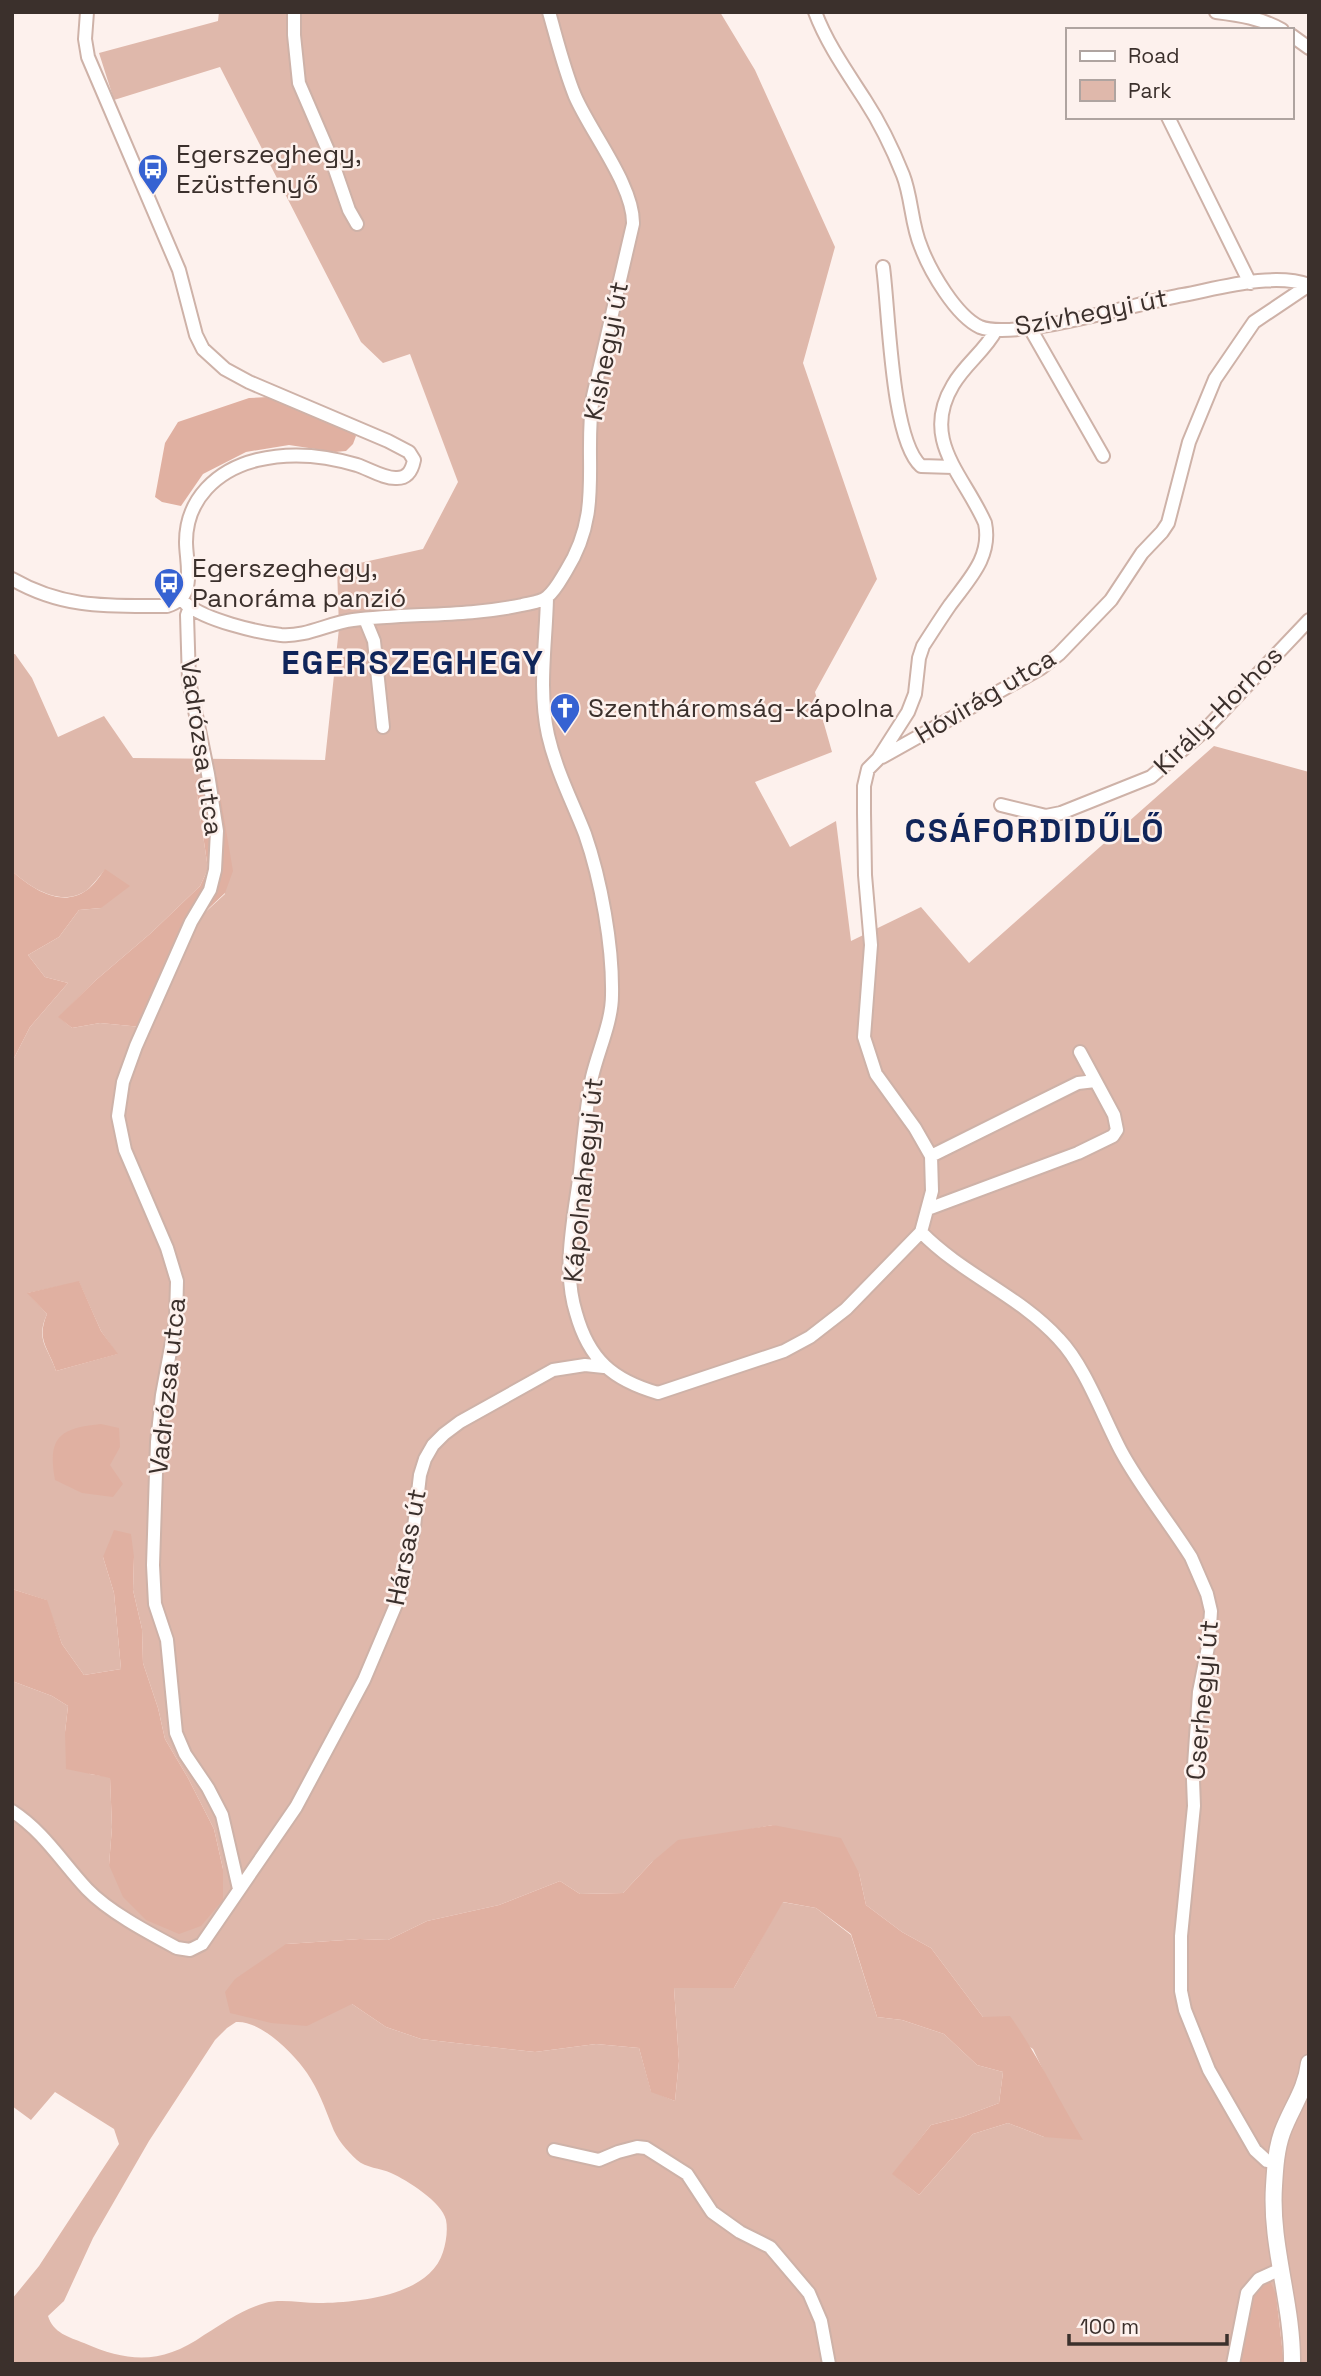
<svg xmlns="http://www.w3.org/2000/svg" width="1321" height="2376" viewBox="0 0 1321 2376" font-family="'Space Grotesk',sans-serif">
  <rect width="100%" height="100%" fill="#fdf1ed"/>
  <path fill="#dfb8ab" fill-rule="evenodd" d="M219,12H720L755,70L835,247L803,363L877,579L815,692L832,752L755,782L790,847L836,821L851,941L921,907L969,963L1214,746L1309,772V2364H1284L1276,2294L1237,2364H12V2299L39,2266L119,2144L114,2129L55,2092L31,2120L12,2106V1681L52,1696L68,1706L65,1732L90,1774L110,1777L112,1827L109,1865L222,1900L223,1869L214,1829L188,1778L165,1739L158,1708L143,1663L142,1629L133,1590L134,1557H103L114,1593L121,1669L84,1675L62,1644L46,1600L12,1589V1062L30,1027L68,983L45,977L28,955L59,937L79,910L101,908L105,870C99,876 93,885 87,890C61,908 31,888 12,871V654H15L32,678L58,737L104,716L133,758L325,760L339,628L337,568L423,549L458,482L410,354L383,363L361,342L220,67L114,100L99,53L218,21ZM195,781L225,894L188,928L141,1027L100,1023L72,1028L59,1017L96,980L151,933L200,886L208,869ZM79,1282L101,1331L117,1354L56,1371C48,1347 35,1340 47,1314L28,1293ZM773,1825L859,1873L866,1905L902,1932L931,1948L983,2017L1033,2049L1051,2087L1044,2137L1008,2123L973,2134L919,2195L893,2174L931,2125L962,2117L999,2103L1003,2072L977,2065L944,2034L902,2020L877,2017L851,1935L816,1908L782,1902L734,1988H674L679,2061L675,2101L651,2091L639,2048L596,2044L535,2052L421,2039L386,2027L352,2004L286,1944L360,1939L388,1940L427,1921L499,1905L560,1881L580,1894L623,1893L652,1862L730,1833ZM236,2022C261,2020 294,2054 307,2073C318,2089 325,2108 332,2126C336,2138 347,2151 357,2160C366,2168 380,2168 391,2173C407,2180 442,2202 446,2220C448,2230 446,2243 443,2252C430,2295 361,2302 323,2303C305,2304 282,2298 265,2303C243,2309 223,2323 204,2335C163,2364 129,2363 84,2343C69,2337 53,2333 48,2316L64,2301L93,2238L149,2141L215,2040L227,2028Z"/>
  <path fill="#e0b0a1" d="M268,397L349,430L356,436L353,444L346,451L335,452L289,445L246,452L203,474L181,506L162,502L155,497L165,443L178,422L249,398Z
    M217,777L233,871L225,893L188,928L141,1027L100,1023L72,1028L58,1017L96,980L151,933L200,886L208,869L195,781Z
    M105,869L130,886L101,908L79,910L59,937L28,955L45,977L68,983L30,1027L12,1062V871C31,888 61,909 87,890C94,885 100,876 105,869Z
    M79,1281L101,1331L118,1354L56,1371C48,1347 36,1340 47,1314L27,1293Z
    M101,1424L119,1428L120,1447L110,1465L123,1484L113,1497L82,1493L55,1480C47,1437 60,1428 101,1424Z
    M114,1530L131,1534L134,1557L133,1590L142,1629L143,1663L158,1708L165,1739L188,1778L214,1829L223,1869V1900L201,1926L179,1934L146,1920L123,1897L109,1865L112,1827L110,1778L66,1769L65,1732L68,1706L52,1696L12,1681V1589L47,1600L62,1644L84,1675L121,1669L114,1593L103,1557Z
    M773,1825L841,1838L859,1873L866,1905L902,1932L931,1948L983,2017L1010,2016C1038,2055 1058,2099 1083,2140L1044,2137L1008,2123L973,2134L919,2195L892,2174L931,2125L962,2117L999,2103L1003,2072L977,2065L944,2034L902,2020L877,2017L851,1934L816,1908L783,1902L734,1988H674L679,2061L675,2101L651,2092L639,2048L596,2044L535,2052L421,2039L386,2027L352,2004L307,2026L271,2023L230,2013L225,1992L235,1979L286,1944L360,1939L388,1940L427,1921L499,1905L560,1881L580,1894L623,1893L652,1862L678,1840Z
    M1269,2279L1276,2294L1284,2364H1237L1255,2287Z"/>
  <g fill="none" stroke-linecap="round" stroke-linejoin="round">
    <g stroke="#ceb2a8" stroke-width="16">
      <path id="minor" d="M294,12V35L299,83L330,155L349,210L357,224
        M815,12C827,44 847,72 865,100C880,123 893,150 903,175C912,198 911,224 921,247C930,271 956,316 980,327C1015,341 1141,302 1183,295C1220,288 1273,272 1309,285
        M1216,12C1240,15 1261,18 1282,30
        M1291,35L1309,48
        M1168,117L1250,283
        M883,267C889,310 891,440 921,466L953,467
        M1030,328L1103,456
        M12,579C64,609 109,606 167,606C176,603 183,599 186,590C191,575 186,556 186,542C186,499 217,470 257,460C290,452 324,455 357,465C369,469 385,479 397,478C408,478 412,470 414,460L409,452L388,441L249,382L225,369L203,349L196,335L179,270L88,57L85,39L87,12
        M547,598C546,644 538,689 548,735C556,770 572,801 585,834C601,880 613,946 612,995C612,1022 598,1051 592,1077C586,1108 583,1140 580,1172C574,1218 562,1268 576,1313C589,1360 613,1380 658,1393L784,1351L810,1337L846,1309L921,1232L932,1191L931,1156L915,1128L876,1074L864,1037L871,945L865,875L864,813V786L868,769L878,759L908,712L915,694L919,658L923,646C932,632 941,618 950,605C969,579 992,557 985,523C964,475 920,440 953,385C965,364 985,351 996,330
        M186,604C206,620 255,632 281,635C306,637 329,623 353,620C410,613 465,617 522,605C530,603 542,602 547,597C555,591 561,579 566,571C604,510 583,461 593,396L633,224C634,186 591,133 575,96C564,69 557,40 549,12
        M190,607L187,615L189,681L208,774L217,831L215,870L210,890L191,922L136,1046L123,1082L118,1116L125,1150L167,1248L177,1281L176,1320L162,1395L157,1442L153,1565L155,1604L167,1640L176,1733L185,1754L208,1788L222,1815L239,1889
        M365,619L374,641L383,727
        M882,757L1041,668L1059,654L1111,600L1142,553L1162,532L1168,523L1189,442L1215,379L1254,322L1309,285
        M1001,805L1046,816L1061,813L1151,777L1203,732L1309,620
        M931,1156L1078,1083L1095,1081
        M928,1209L1078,1153L1113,1136L1117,1130L1114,1115L1080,1052
        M921,1232C963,1275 1019,1295 1059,1339C1085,1366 1103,1417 1121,1451C1141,1488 1169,1522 1191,1557L1207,1594L1211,1611L1209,1642L1199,1692L1193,1780L1194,1806L1181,1936V1991L1185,2010L1209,2070L1255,2150L1267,2161L1276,2163
        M12,1811C44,1832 61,1861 87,1889C109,1912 149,1933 177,1948L190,1950L202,1944L296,1807L364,1680L400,1595L414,1527L420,1475L425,1459L433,1445L444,1434L460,1422L553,1370L585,1365L604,1367
        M554,2150L599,2160L618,2152L637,2147L646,2148L687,2174L712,2212L740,2232L770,2247L809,2293L821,2321L829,2364
        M1233,2364L1247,2293L1259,2279L1281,2269"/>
    </g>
    <g stroke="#ceb2a8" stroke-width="19">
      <path id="major" d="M1292,2364C1293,2304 1270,2246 1274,2186C1275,2169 1276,2150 1282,2133C1291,2108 1306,2090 1309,2063"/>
    </g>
    <use href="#minor" stroke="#fff" stroke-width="12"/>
    <use href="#major" stroke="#fff" stroke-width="16"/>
  </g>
  <defs>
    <g id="bus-pin" transform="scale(1.575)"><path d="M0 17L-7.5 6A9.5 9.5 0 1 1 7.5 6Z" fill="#3662d2" stroke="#fdf1ed"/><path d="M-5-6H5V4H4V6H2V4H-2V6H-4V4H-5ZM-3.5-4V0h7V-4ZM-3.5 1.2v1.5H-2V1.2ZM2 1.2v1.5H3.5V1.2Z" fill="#fff"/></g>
    <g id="church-pin" transform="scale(1.575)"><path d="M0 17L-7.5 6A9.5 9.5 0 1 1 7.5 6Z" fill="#3662d2" stroke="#fdf1ed"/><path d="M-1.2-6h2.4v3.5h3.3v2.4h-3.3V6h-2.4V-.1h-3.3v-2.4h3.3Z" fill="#fff"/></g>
  </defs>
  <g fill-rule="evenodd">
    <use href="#bus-pin" x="153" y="169"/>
    <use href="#bus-pin" x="169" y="583"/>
    <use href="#church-pin" x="565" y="708"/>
  </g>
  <g text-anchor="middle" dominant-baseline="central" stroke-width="5" stroke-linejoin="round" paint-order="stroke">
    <g font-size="26" fill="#3b302c" stroke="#fdf1ed" text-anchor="start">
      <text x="176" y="154">Egerszeghegy,<tspan x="176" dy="30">Ezüstfenyő</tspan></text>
      <text x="192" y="568">Egerszeghegy,<tspan x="192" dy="30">Panoráma panzió</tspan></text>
      <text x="588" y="708">Szentháromság-kápolna</text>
    </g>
    <g font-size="26" fill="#3b302c" stroke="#fdf1ed">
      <text transform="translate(1091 312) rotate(-11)">Szívhegyi út</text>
      <text transform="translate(606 351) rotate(-79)">Kishegyi út</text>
      <text transform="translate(985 696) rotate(-31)">Hóvirág utca</text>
      <text transform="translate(1218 710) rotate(-45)">Király-Horhos</text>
      <text transform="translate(202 747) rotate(82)">Vadrózsa utca</text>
      <text transform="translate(583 1180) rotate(-84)">Kápolnahegyi út</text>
      <text transform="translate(167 1386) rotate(-84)">Vadrózsa utca</text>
      <text transform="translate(406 1547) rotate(-79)">Hársas út</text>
      <text transform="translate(1202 1700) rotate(-85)">Cserhegyi út</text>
    </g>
    <g font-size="33" font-weight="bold" letter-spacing="2" fill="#10255a" stroke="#fdf1ed">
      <text x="413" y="663">EGERSZEGHEGY</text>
      <text x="1035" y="831">CSÁFORDIDŰLŐ</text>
    </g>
  </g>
  <rect width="1321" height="2376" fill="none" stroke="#3b302c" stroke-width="28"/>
  <rect x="1066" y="28" width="228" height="91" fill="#fdf1ed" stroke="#afa4a0" stroke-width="2"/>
  <rect x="1080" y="51" width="35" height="10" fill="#ffffff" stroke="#afa4a0" stroke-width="2"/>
  <text x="1128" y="63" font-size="21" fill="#3b302c">Road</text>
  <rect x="1080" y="80" width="35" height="21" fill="#dfb8ab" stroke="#afa4a0" stroke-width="2"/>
  <text x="1128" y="98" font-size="21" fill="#3b302c">Park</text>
  <path d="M1069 2334v10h158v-10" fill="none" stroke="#3b302c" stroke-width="3.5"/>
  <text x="1080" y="2334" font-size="21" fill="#3b302c" stroke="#fdf1ed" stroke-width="5" paint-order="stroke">100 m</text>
</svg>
